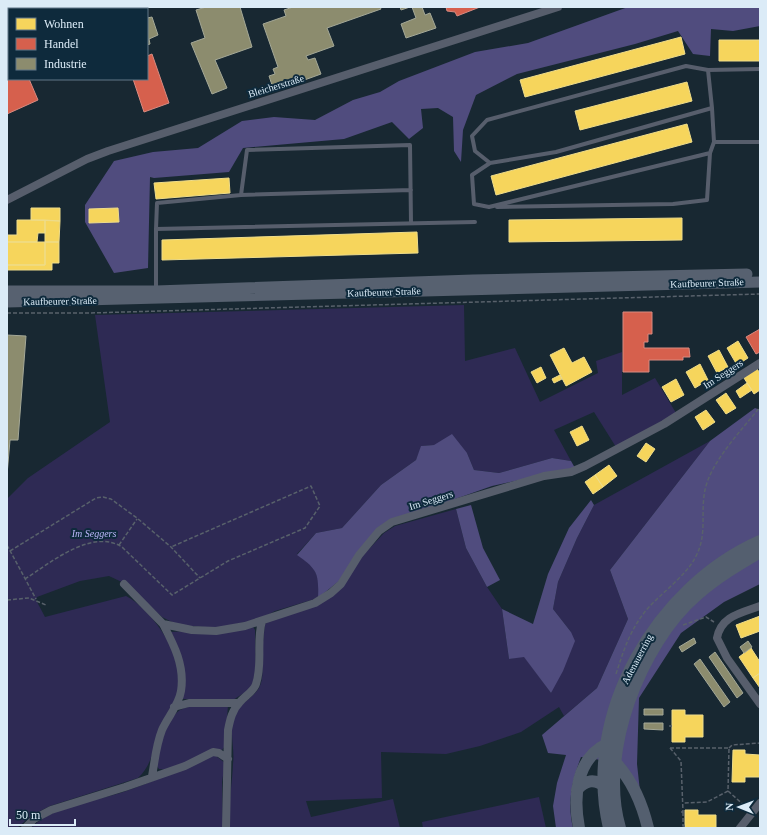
<svg xmlns="http://www.w3.org/2000/svg" width="767" height="835" viewBox="0 0 767 835" font-family="'Times New Roman',serif">
  <rect width="100%" height="100%" fill="#182832"/>
  <path fill="#2e2a54" d="M7,7H52L46,9H9V21H7Z
    M464,305L465,361L515,348L540,402L598,373L596,361L622,352V395L655,378L676,413L616,447L594,412L554,430L571,461L552,458L499,473L474,470L467,453L434,445L422,446L416,460L381,485L342,528L316,533L297,554L313,566L319,581L318,598L275,611L260,619L217,628L178,625L162,617L124,583L109,576L80,581L37,597L36,600L45,617L126,596C153,610 189,662 178,693C173,707 163,718 159,732C153,749 152,765 138,778L50,806L32,815L17,828H7V499L28,478L110,422L95,315Z
    M710,441L610,570L628,619L597,688L564,716L559,707L521,732L480,746L446,754L381,752L382,798L306,801L311,817L393,799L400,828H230C228,805 232,786 233,764C235,748 229,734 234,718C238,704 252,699 259,688C265,677 261,663 262,651C263,642 264,633 265,624L277,616L316,606L384,533L395,526L456,509L466,548L487,587L502,609L509,659L524,656L551,693L571,632L553,609L558,582L577,538L594,505Z
    M253,627L255,630L256,673L253,684L247,691L233,700L182,699C185,669 185,660 170,632Z
    M199,705H228L225,746L222,750C200,748 181,773 159,769L156,765C160,748 165,720 180,710C186,707 193,706 199,705Z
    M211,756H216L225,763L222,782L223,828H31C55,804 95,802 126,791C155,781 183,768 211,756Z
    M539,797L546,828H423L422,822Z"/>
  <path fill="#504c7e" d="M628,7H760V26L733,31L711,29L710,56L693,54L678,31L635,44L517,74L476,95L463,130L461,162L454,151L453,117L438,108L421,109L423,128L409,139L392,122L344,139L243,148L229,172L154,178L150,177L148,268L114,273L85,222V205L114,161L153,152L198,148L242,121L274,117L315,120L353,100L380,92L399,81L475,52L528,43Z
    M755,408L760,410V584L724,602L681,633L639,698L637,764L640,791L615,762L581,757C572,781 567,803 573,828H556L553,806L557,783L566,755L548,753L542,735L597,688L628,619L610,570L710,441Z
    M452,434L467,453L474,470L499,473L552,458L571,461L575,468L492,486L424,510L392,519L339,581L318,598C319,573 317,569 297,555L316,533L342,528L381,485L416,460L421,446L434,445Z
    M591,500L594,505L577,538L558,582L553,609L571,632L575,641L563,671L551,693L524,657L509,659L502,609L533,624L548,574L569,528Z
    M471,505L483,548L500,580L487,587L466,548L456,509Z"/>
  <path fill="#f6d55c" stroke="#eedc8a" d="M681,37L685,54L525,97L520,80Z
    M719,40H760V61H719Z
    M687,82L692,101L580,130L575,111Z
    M687,124L692,142L496,195L491,176Z
    M229,178L230,193L156,199L154,183Z
    M31,208H60V221L31,220Z
    M118,208L119,222L89,223V209Z
    M682,218V240L509,242V220Z
    M17,220H45V233H38L37,242H7V235H17Z
    M45,220L60,221L59,242H45Z
    M417,232L418,253L162,260V240Z
    M7,242H45V265H7Z
    M45,242H59V263H52V270H7V265H45Z
    M738,341L748,358L737,365L727,348Z
    M564,348L572,363L584,357L592,372L566,386L550,355Z
    M719,350L728,367L717,373L708,356Z
    M700,364L708,380L695,388L686,372Z
    M541,367L546,378L537,383L531,372Z
    M757,369L760,373V390L754,394L744,378Z
    M560,375L562,379L554,383L552,379Z
    M676,379L684,395L671,402L662,387Z
    M747,383L752,390L740,398L736,391Z
    M726,393L736,408L726,414L716,400Z
    M706,410L715,422L703,430L695,417Z
    M582,426L589,440L577,446L570,432Z
    M646,443L655,449L646,462L637,456Z
    M609,465L617,476L603,487L595,475Z
    M595,475L603,487L593,494L585,482Z
    M760,616V631L741,638L736,625Z
    M751,648L760,662V673L753,678L739,657Z
    M760,673V688L753,678Z
    M672,710H685V715H703V737H685V742H672Z
    M733,750H745V754L760,755V777H745V782H732Z
    M685,810H698V815H716V828H685Z"/>
  <path fill="#d6604d" stroke="#d88a80" d="M446,7H480L457,16L455,12L447,11Z
    M152,54L169,103L144,112L133,79H147V56Z
    M9,60V79H29L38,100L7,114V61Z
    M623,312H652V334H648V342H644V348H689L690,357H683V360H649V372H623Z
    M760,329V352L756,354L746,337Z"/>
  <path fill="#8c8c6e" stroke="#a4a897" d="M206,7H240L252,47L215,60L227,88L212,94L191,43L205,38L196,10Z
    M293,7H380L381,9L327,28L334,46L306,56L308,60L315,58L321,74L274,91L269,76L275,74L273,69L278,67L263,24L286,16L284,10Z
    M400,7H410L401,10Z
    M412,7H422L425,15L430,13L436,28L406,38L401,24L416,18Z
    M152,17L158,35L149,39L150,44L147,45V18Z
    M7,335L26,336L18,440H10L7,475Z
    M694,638L696,643L682,652L679,647Z
    M748,641L752,647L744,653L740,647Z
    M715,652L743,693L737,698L709,657Z
    M700,659L730,702L724,707L694,664Z
    M644,709H663V715H644Z
    M644,723H663V730L644,729Z"/>
  <g fill="none" stroke-linecap="round" stroke-linejoin="round">
    <path stroke="#58616b" stroke-width="1.5" stroke-dasharray="4 2" stroke-linecap="butt" d="M7,313H90L760,294
      M7,545L36,599
      M119,545L137,519
      M10,551L96,498L103,497L111,499L137,518L171,547L200,578
      M25,579C50,563 92,528 122,547L172,595L228,561L305,528L320,506L311,486L171,547
      M7,600L29,598L46,605
      M683,625L706,617L714,622
      M616,674C624,649 631,627 649,607C662,593 687,574 695,558C708,535 700,514 705,490C711,461 742,430 760,407
      M669,726H672
      M670,748H729L728,791L707,802L684,803
      M670,748L681,761L683,812H680
      M729,748L732,745L760,743
      M728,791L746,807
      M683,812V826H685"/>
    <path stroke="#575e6c" stroke-width="4" d="M708,70L712,108L556,152L490,163L475,151L472,136L487,120L686,66L708,70L760,69
      M714,142H760
      M490,163L472,175L474,204L489,207L710,153L714,142L712,108
      M411,190L241,195L247,150L410,145L411,223
      M497,207L673,204L707,200L710,153
      M156,229L157,203L241,195
      M156,291V229L475,222"/>
    <path stroke="#575e6c" stroke-width="8" d="M7,200L87,159L108,151L558,7
      M124,584L163,624L192,630L216,631L245,626L315,603L331,593L341,584L359,555L379,531L392,522L544,476L571,472L585,466L664,424L760,363
      M760,606C741,613 721,616 717,638L727,658L760,704
      M174,707L189,703H238
      M152,776C155,760 156,745 162,730C167,718 179,705 181,691C185,666 174,645 163,624
      M25,828L34,819L51,810L125,787L185,766L213,752L219,753L228,759
      M226,828L228,730C230,720 232,710 240,702C245,696 254,691 256,684C263,664 256,642 262,621
      M740,828L760,803"/>
    <path stroke="#576170" stroke-width="11" d="M7,291H156L473,280L747,274
      M7,302L760,282"/>
    <path stroke="#545f6f" stroke-width="12" d="M615,762C633,781 642,803 648,828
      M577,790C585,780 595,778 605,787
      M579,828C573,797 576,759 607,744
      M609,828C582,714 656,587 760,541
      M620,828C598,754 640,644 697,595C716,578 738,565 760,552"/>
    <g stroke="#545f69" stroke-width="4">
      <path id="rail" d="M85,9L91,7
        M7,34H9"/>
    </g>
    <use href="#rail" stroke="#0e2a3c" stroke-width="2.5" stroke-dasharray="8" stroke-linecap="butt"/>
  </g>
  <g text-anchor="middle" dominant-baseline="central" stroke-width="4" stroke-linejoin="round" paint-order="stroke">
    <g font-size="10" fill="#dbebf7" stroke="#0e2a3c">
      <text transform="translate(276 86) rotate(-17)">Bleicherstraße</text>
      <text transform="translate(707 283) rotate(-2)">Kaufbeurer Straße</text>
      <text transform="translate(384 292) rotate(-2)">Kaufbeurer Straße</text>
      <text transform="translate(60 301) rotate(-1)">Kaufbeurer Straße</text>
      <text transform="translate(723 374) rotate(-33)">Im Seggers</text>
      <text transform="translate(431 500) rotate(-17)">Im Seggers</text>
      <text transform="translate(637 659) rotate(-62)">Adenauerring</text>
    </g>
    <g font-size="10" font-style="italic" fill="#bdb6fa" stroke="#0e2a3c">
      <text x="94" y="533">Im Seggers</text>
    </g>
  </g>
  <rect width="767" height="835" fill="none" stroke="#dbebf7" stroke-width="16"/>
  <rect x="8" y="8" width="140" height="72" fill="#0e2a3c" stroke="#607787"/>
  <rect x="16" y="18" width="20" height="12" fill="#f6d55c" stroke="#607787"/>
  <text x="44" y="28" font-size="12" fill="#dbebf7">Wohnen</text>
  <rect x="16" y="38" width="20" height="12" fill="#d6604d" stroke="#607787"/>
  <text x="44" y="48" font-size="12" fill="#dbebf7">Handel</text>
  <rect x="16" y="58" width="20" height="12" fill="#8c8c6e" stroke="#607787"/>
  <text x="44" y="68" font-size="12" fill="#dbebf7">Industrie</text>
  <g transform="translate(739 807) rotate(271)" stroke="#0e2a3c" stroke-width="3" paint-order="stroke">
  <path d="M0-3L7 15L0 10L-7 15Z" fill="#dbebf7"/>
  <text y="-6" font-size="11" font-weight="bold" text-anchor="middle" fill="#dbebf7">N</text>
  </g>
  <path d="M10 819v6h65v-6" fill="none" stroke="#dbebf7" stroke-width="2"/>
  <text x="16" y="819" font-size="12" fill="#dbebf7" stroke="#0e2a3c" stroke-width="3" paint-order="stroke">50 m</text>
</svg>
